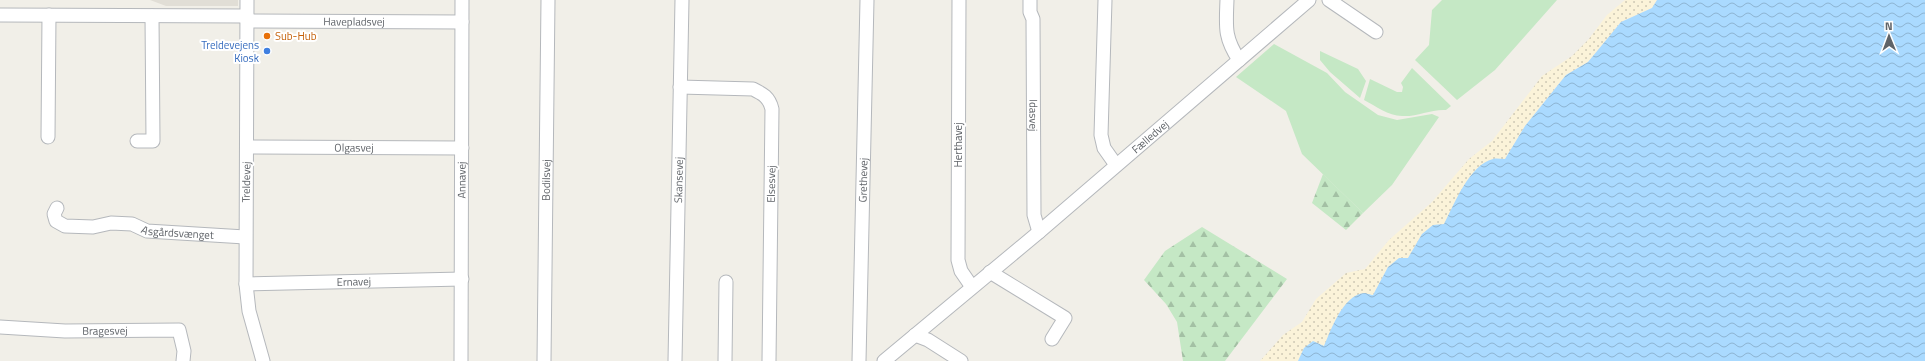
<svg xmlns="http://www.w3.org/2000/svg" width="1925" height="361" viewBox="0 0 1925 361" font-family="'Titillium Web',sans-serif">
  <defs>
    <pattern id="forest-firs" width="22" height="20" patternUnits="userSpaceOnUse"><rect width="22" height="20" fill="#c5e8c5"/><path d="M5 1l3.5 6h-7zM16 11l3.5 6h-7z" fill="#a3c0a4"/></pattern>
    <pattern id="sand-dots" width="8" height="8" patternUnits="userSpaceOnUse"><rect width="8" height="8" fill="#fbf3d9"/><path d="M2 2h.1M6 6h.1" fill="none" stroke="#cec8b4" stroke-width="1.8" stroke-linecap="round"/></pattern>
    <pattern id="water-waves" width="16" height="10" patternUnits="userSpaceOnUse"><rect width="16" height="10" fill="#aadaff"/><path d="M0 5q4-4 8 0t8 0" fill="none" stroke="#8eb4d2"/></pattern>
  </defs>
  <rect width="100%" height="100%" fill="#f1efe8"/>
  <path fill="#e1ded6" d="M150,0H238V6H166Z"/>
  <path fill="#c5e8c5" d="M1442,0H1557L1495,70L1457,100L1415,60L1429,45L1432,10Z
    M1274,44L1327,73L1345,92L1378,115L1397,120L1432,114L1439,117L1392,185L1363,213L1302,154L1286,111L1236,77Z
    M1320,51L1358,69L1366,81L1360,98L1330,72L1320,60Z
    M1412,68L1451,106L1446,110C1431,109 1417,117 1402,116C1388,116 1376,106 1364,100L1370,79L1397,92H1402L1403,87L1401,83Z"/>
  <path fill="url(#forest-firs)" d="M1323,174L1363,213L1346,230L1312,203Z
    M1202,227L1287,279L1225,361H1183L1177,322L1166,304L1144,280L1165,251Z"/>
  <path fill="url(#sand-dots)" d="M1625,0H1657L1652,8L1621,22L1588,62L1566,75L1525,126L1505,159H1493L1464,185L1444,225H1433L1422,234L1408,258L1388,267L1373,295L1340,311L1324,346L1304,348L1298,361H1260L1283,335L1302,322L1316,299L1346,273L1365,269L1389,240L1432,202L1469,159L1492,141L1542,76L1572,56L1588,40L1607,15Z"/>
  <path fill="url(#water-waves)" d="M1657,0H1925V361H1298L1304,348L1313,341L1324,346C1331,330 1343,295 1364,293C1366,293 1371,295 1373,295L1388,267L1399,258H1408L1422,234L1433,225L1444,224C1454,205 1469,165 1493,159C1496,158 1501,159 1505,159L1525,126L1566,75L1588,62L1621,22L1652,8Z"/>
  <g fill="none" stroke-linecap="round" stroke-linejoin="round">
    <g stroke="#b5b8bc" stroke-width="15">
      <g id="minor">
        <path d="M247,0L246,284L249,311L263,361"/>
        <path d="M959,0L958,260L961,271L972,287"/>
        <path id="s1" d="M1030,0V12L1033,19L1034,215L1039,232"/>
        <path d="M1105,0L1101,135L1104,148L1116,165"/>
        <path d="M1227,0C1226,27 1224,37 1239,60"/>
        <path d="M1329,0L1376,32"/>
        <path d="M0,15L247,16"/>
        <path id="s2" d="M247,21L462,22"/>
        <path d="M680,87L753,89C763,94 769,97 772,109L769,361"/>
        <path d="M48,137L49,15"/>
        <path d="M137,141H153L152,16"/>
        <path id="s3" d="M247,147L462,148"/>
        <path id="s4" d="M57,208L54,214L56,221L65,226L93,227L111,223L132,224L147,231L245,237"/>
        <path d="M990,272L1065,318L1052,339"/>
        <path id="s5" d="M246,284L462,279"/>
        <path id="s6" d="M0,327L65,331L179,330L184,351L183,361"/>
        <path d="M915,335L928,340L961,361"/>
        <path id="s7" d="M461,361L462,0"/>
        <path id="s8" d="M544,361L548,0"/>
        <path id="s9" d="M675,361L682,0"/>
        <path d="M725,361L726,282"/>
        <path id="s10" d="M859,361L867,0"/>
        <path id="s11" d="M884,361L1039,232L1309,0"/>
      </g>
    </g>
    <use href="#minor" stroke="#fff" stroke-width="13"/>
  </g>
  <circle fill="#e8710a" stroke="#fff" stroke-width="1.5" cx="267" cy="36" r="4"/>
  <circle fill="#3f7fe0" stroke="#fff" stroke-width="1.5" cx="267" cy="51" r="4"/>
  <g text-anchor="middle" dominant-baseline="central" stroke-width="4" stroke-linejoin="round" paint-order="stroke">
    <g font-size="11" fill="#5f6368" stroke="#fff">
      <text stroke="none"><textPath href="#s2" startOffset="107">Havepladsvej</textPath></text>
      <text stroke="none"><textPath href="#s1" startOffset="116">Idasvej</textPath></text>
      <text stroke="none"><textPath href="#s11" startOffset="348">Fælledvej</textPath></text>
      <text transform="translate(958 145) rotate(-90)">Herthavej</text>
      <text stroke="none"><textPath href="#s3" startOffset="107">Olgasvej</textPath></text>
      <text stroke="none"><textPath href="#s7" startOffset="181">Annavej</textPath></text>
      <text stroke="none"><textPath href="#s9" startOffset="181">Skansevej</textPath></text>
      <text stroke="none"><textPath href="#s8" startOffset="181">Bodilsvej</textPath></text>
      <text stroke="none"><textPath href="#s10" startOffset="181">Grethevej</textPath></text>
      <text transform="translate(246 182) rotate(-89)">Treldevej</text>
      <text transform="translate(771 184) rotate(-89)">Elsesvej</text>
      <text stroke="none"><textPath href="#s4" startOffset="139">Asgårdsvænget</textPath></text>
      <text stroke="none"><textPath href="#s5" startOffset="108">Ernavej</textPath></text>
      <text stroke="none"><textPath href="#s6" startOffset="105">Bragesvej</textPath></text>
    </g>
    <g font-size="11" fill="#c56008" stroke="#fff" text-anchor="start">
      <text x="275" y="36">Sub-Hub</text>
    </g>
    <g font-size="11" fill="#366cbe" stroke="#fff" text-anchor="end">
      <text x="259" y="45">Treldevejens<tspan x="259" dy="13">Kiosk</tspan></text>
    </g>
  </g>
  <g transform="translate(1889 36) rotate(359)" stroke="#ffffff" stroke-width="3" paint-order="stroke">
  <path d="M0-3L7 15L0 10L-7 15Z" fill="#5f6368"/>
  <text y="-6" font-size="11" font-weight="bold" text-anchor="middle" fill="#5f6368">N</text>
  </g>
</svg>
